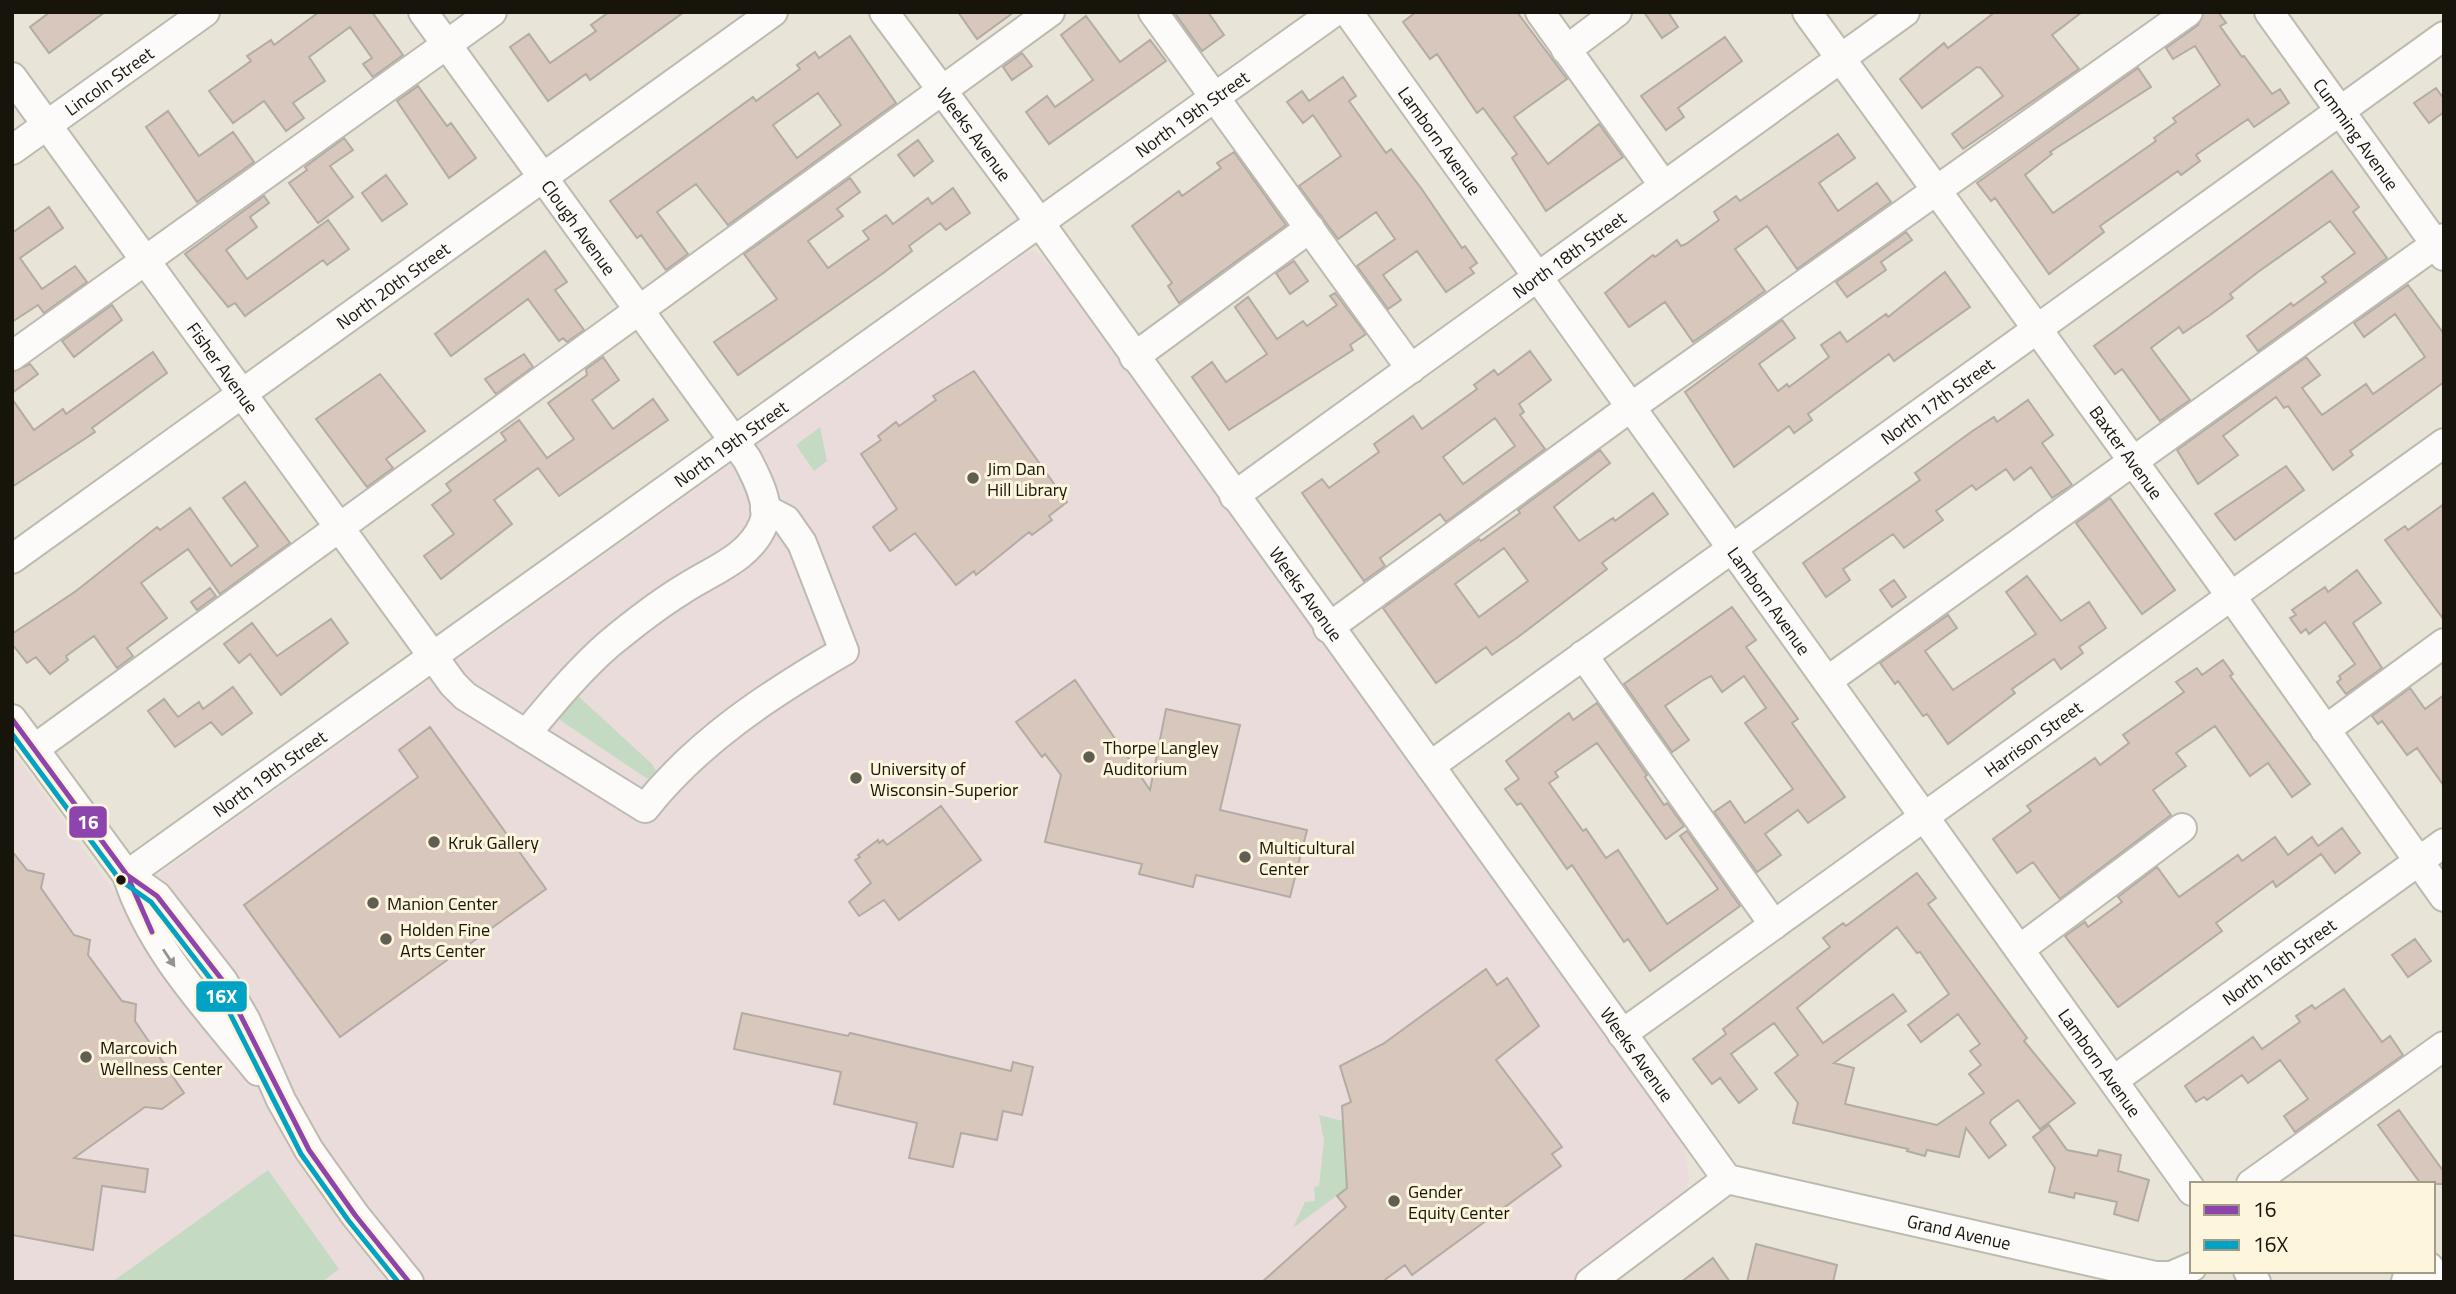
<svg xmlns="http://www.w3.org/2000/svg" width="2456" height="1294" viewBox="0 0 2456 1294" font-family="'Titillium Web',sans-serif">
  <rect width="100%" height="100%" fill="#e8e4d7"/>
  <path fill="#ebdcdc" d="M1034,252L1041,256L1059,278L1685,1147L1689,1181L1685,1195L1674,1207L1571,1282H12V750L121,901L960,300L1024,254Z"/>
  <path fill="#c4dac2" d="M820,427L827,461L814,471L796,445Z
    M577,695L652,764L656,771L651,778H646L560,720L559,715Z
    M1319,1115L1343,1121L1347,1188L1293,1228L1305,1202L1315,1201L1314,1187L1319,1186L1324,1140Z
    M268,1170L339,1269L322,1282H112Z"/>
  <path fill="#d7c7bd" stroke="#b2aca4" stroke-width="2" fill-rule="evenodd" d="M50,12H105L49,53L30,27Z
    M319,12H372L403,55L373,77L363,64L372,58L350,27L309,57L325,81L293,103L304,118L286,131L264,101L233,123L209,91L251,61L247,56L271,40L274,45Z
    M609,12H684L590,80L586,74L548,101L510,47L529,34L550,63L596,31L591,25Z
    M958,12H1014L977,39Z
    M1174,12H1208L1224,35L1202,51Z
    M1416,12H1517L1567,79L1514,117L1548,164L1599,124L1623,157L1546,211L1512,158L1517,154L1483,108L1477,113L1437,54L1430,59L1403,22Z
    M1644,12H1668L1678,27L1662,38Z
    M1995,12H2082L2052,35L2079,69L1963,149L1952,134L2003,96L1981,68L1977,67L1922,108L1900,79L1944,43L1948,48Z
    M2204,12H2218L2226,23L2220,26L2242,57L2244,56L2272,94L2280,89L2289,103L2254,127L2248,119L2196,155L2200,161L2181,175L2178,171L2100,226L2104,232L2049,274L1995,198L1991,201L1977,183L2138,68L2151,87L2050,152L2052,154L2025,175L2053,213L2156,141L2154,138L2176,122L2173,118L2220,85L2195,46L2173,59L2166,48L2198,25Z
    M1086,16L1120,62L1150,40L1166,61L1049,144L1026,112L1047,96L1055,107L1093,80L1061,35Z
    M850,36L896,103L728,225L696,184L657,212L688,254L666,270L641,235L637,238L610,201L753,97L756,101L800,69L797,65L815,52L819,58ZM818,93L841,125L797,158L773,125Z
    M1725,37L1742,61L1678,108L1684,117L1666,130L1641,96Z
    M1022,53L1032,66L1012,80L1003,67Z
    M1343,77L1356,96L1349,101L1386,153L1391,149L1421,188L1462,248L1465,246L1477,263L1470,268L1474,273L1446,292L1417,251L1383,275L1401,300L1388,309L1357,266L1395,239L1376,212L1338,239L1299,186L1341,156L1313,115L1303,123L1287,102L1302,91L1309,101Z
    M418,86L447,126L451,123L476,158L449,178L397,101Z
    M2436,88L2444,99V112L2429,123L2414,103Z
    M168,111L199,156L233,132L254,162L197,202L146,127Z
    M1838,134L1855,158L1819,183L1838,211L1877,183L1891,202L1797,269L1767,226L1735,249L1765,291L1693,342L1665,302L1629,327L1605,293L1653,255L1655,257L1677,240L1681,246L1686,244L1719,220L1714,212L1736,196L1740,201Z
    M344,138L353,150L330,166L353,197L318,223L289,183L307,170L305,167Z
    M918,140L933,161L914,176L898,155Z
    M1234,152L1286,225L1179,303L1168,286L1172,283L1132,226L1179,191L1182,196L1221,168L1217,163Z
    M2332,171L2359,207L2353,212L2387,258L2258,351L2247,336L2291,303L2293,306L2326,282L2322,277L2355,253L2330,221L2258,272L2230,294L2233,298L2210,315L2183,333L2179,327L2151,348L2190,400L2160,421L2122,369L2115,374L2094,346Z
    M386,175L407,204L382,221L362,193Z
    M850,178L860,192L837,209L843,216L808,241L828,268L869,239L863,231L886,215L893,224L928,198L932,204L953,188L970,213L946,230L940,223L909,246L912,251L882,274L738,375L714,342L777,299L744,254Z
    M264,196L269,203L250,217L257,227L226,250L247,279L328,220L349,249L327,265L323,260L245,316L235,303L228,307L185,254Z
    M49,207L63,228L20,258L42,289L75,266L87,282L44,313L38,305L12,322V233Z
    M1906,232L1912,240L1881,262L1886,270L1847,297L1836,282Z
    M545,251L567,282L555,290L584,330L567,342L563,338L559,341L528,299L451,356L435,334Z
    M1294,261L1308,281L1290,294L1276,273Z
    M1945,272L1970,307L1894,361L1889,354L1808,414L1812,420L1794,433L1789,426L1734,467L1685,392L1782,320L1795,338L1759,364L1778,391L1787,384L1789,387L1829,357L1821,345L1840,332L1847,342L1886,314L1888,317Z
    M2408,285L2444,334V382L2350,451L2353,455L2333,470L2288,406L2284,408L2276,397L2223,436L2238,455L2198,484L2177,450L2306,357L2320,375L2302,388L2322,415L2366,384L2373,394L2425,357L2395,314L2364,337L2354,323Z
    M1335,293L1366,334L1350,345L1353,350L1229,430L1192,377L1212,362L1226,382L1267,354L1235,307L1248,297L1277,339L1303,321L1307,326L1337,305L1330,296Z
    M112,305L122,320L74,357L62,341Z
    M1530,351L1551,380L1519,404L1524,412L1520,415L1545,449L1446,522L1440,514L1380,558L1385,566L1364,581L1302,493L1322,479L1329,488L1379,452L1374,444L1413,416L1422,429L1477,389L1474,385L1494,370L1498,375ZM1495,418L1515,446L1463,484L1443,457Z
    M153,352L167,373L92,428L95,432L12,487V399L34,430L63,409L66,414Z
    M524,354L533,367L496,394L485,379Z
    M603,357L619,380L592,400L613,429L653,399L668,420L559,496L538,468L494,500L512,524L441,579L424,556L454,534L432,505L451,491L446,484L506,440L501,433L519,420L547,458L574,439L548,403L587,375L586,369Z
    M30,364L38,374L12,393V372Z
    M974,371L1067,502L1049,516L1052,520L1032,535L1029,532L976,575L974,571L956,585L915,533L890,551L873,527L897,509L861,454L881,440L878,436L896,422L899,426L936,400L933,396Z
    M380,374L425,431L386,459L393,468L367,487L316,419Z
    M2028,400L2053,435L2042,443L2072,485L2052,498L2031,467L2014,480L2006,469L1976,490L1972,485L1936,511L1943,520L1904,548L1893,534L1843,569L1850,580L1826,597L1803,563L1920,480L1915,473L1971,432L1994,417L1997,422Z
    M1600,450L1610,463L1554,507L1579,541L1613,518L1615,521L1653,493L1668,514L1602,563L1607,569L1518,637L1492,655L1486,647L1436,683L1383,608L1479,539L1481,541L1520,513L1518,510ZM1504,548L1528,581L1479,617L1455,584Z
    M2286,466L2304,490L2235,540L2215,514Z
    M245,482L290,543L220,594L188,549L141,583L167,618L127,648L133,656L117,668L94,636L66,656L68,660L50,674L36,657L27,663L12,644V634L76,591L157,527L160,530L190,508L231,566L258,546L223,498Z
    M2110,498L2175,590L2142,614L2076,523Z
    M2444,504V620L2385,540L2405,526L2408,530Z
    M2357,570L2381,603L2353,623L2382,668L2346,694L2337,682L2341,679L2339,676L2355,664L2325,622L2309,634L2306,629L2301,633L2290,618L2296,615L2292,610L2325,587L2328,592Z
    M2027,576L2061,621L2089,602L2106,628L2079,647L2083,653L2061,669L2054,659L2012,689L2015,693L1948,744L1927,714L1923,716L1898,681L1895,684L1880,663L1948,615L1957,628L1925,651L1953,690L2036,634L2006,592Z
    M1894,580L1906,597L1892,607L1880,590Z
    M210,588L216,596L197,610L191,602Z
    M1732,607L1756,640L1746,647L1798,719L1792,723L1845,797L1808,823L1798,810L1765,834L1781,855L1757,872L1714,812L1730,801L1745,823L1793,789L1745,723L1766,708L1744,676L1722,692L1711,676L1703,680L1665,706L1689,740L1672,752L1624,684Z
    M331,619L348,643L281,695L250,654L239,663L224,644L252,623L277,656Z
    M2223,660L2233,674L2230,676L2310,784L2292,797L2268,763L2250,776L2215,726L2176,753L2186,766L2153,790L2171,815L2060,899L2033,862L2017,873L1993,839L2031,811L2027,806L2068,777L2095,758L2100,765L2129,743L2123,735L2184,692L2176,682L2197,668L2202,675Z
    M1075,680L1150,790L1166,709L1240,725L1220,810L1307,830L1290,897L1196,875L1193,887L1139,874L1142,864L1045,842L1061,775L1045,754L1042,757L1016,722Z
    M233,687L252,713L222,735L211,722L175,747L148,711L164,699L178,717L199,702L203,709Z
    M2410,688L2425,709L2444,695V786L2417,748L2407,755L2382,721L2378,724L2372,716Z
    M1597,703L1647,775L1645,777L1664,805L1667,803L1684,826L1666,839L1597,743L1555,772L1558,777L1549,783L1583,831L1586,829L1606,858L1618,850L1667,924L1718,889L1680,836L1687,831L1740,906L1650,971L1628,939L1624,942L1572,865L1567,869L1521,803L1517,805L1505,789L1519,779L1506,761L1569,713L1573,720Z
    M430,727L546,889L340,1037L244,905L418,777L399,750Z
    M941,806L981,860L899,920L884,900L859,916L849,902L871,883L855,860L860,857L858,855L878,840L879,843L883,840L887,845Z
    M2342,828L2360,853L2335,873L2321,854L2276,887L2273,881L2216,923L2222,931L2118,1007L2065,936L2085,922L2088,927L2122,902L2118,897L2157,867L2179,897L2238,855L2242,861L2275,837L2288,855L2312,837L2318,846Z
    M12,851L27,870L44,874L41,888L74,935L90,940L88,955L122,1001L136,1004L135,1021L184,1093L162,1109L145,1107L74,1158L148,1169L145,1192L102,1186L93,1250L12,1235Z
    M1917,873L1936,898L1928,904L2027,1038L2024,1041L2075,1103L2040,1129L2018,1100L1991,1120L1990,1123L2006,1145L1989,1158L1966,1128L1959,1157L1927,1150L1925,1156L1907,1151L1908,1149L1793,1123L1798,1103L1775,1073L1798,1055L1774,1023L1731,1054L1757,1089L1739,1103L1720,1078L1712,1084L1693,1059L1726,1034L1723,1029L1830,947L1823,938L1843,923L1846,926ZM1897,927L1917,953L1920,952L1949,994L1908,1025L1921,1042L1958,1014L1980,1044L1970,1051L1981,1065L1969,1074L1984,1093L1937,1125L1845,1104L1854,1068L1834,1063L1906,1011L1893,994L1823,1043L1797,1008Z
    M2415,939L2431,961L2408,977L2392,955Z
    M1486,969L1497,985L1507,978L1539,1026L1496,1060L1562,1147L1552,1154L1561,1166L1412,1275L1405,1265L1382,1282H1262L1346,1207L1337,1196L1347,1188L1342,1106L1351,1102L1340,1066L1383,1044Z
    M2344,989L2382,1042L2390,1036L2403,1055L2295,1132L2284,1116L2308,1099L2280,1060L2248,1083L2242,1075L2207,1100L2204,1097L2196,1102L2185,1086L2253,1037L2262,1049L2300,1022L2296,1016L2312,1005L2315,1009Z
    M742,1013L848,1036L850,1033L1011,1071L1013,1062L1033,1067L1022,1115L1003,1111L997,1140L961,1133L953,1167L909,1158L917,1123L834,1104L841,1072L734,1049Z
    M2399,1110L2444,1172V1184H2421L2378,1125Z
    M2049,1125L2067,1150L2097,1156L2099,1150L2121,1155L2118,1171L2149,1180L2138,1221L2114,1214L2117,1202L2075,1193L2074,1198L2049,1192L2055,1168L2033,1137Z
    M1756,1244L1837,1265L1833,1282H1747Z
    M1713,1258L1730,1282H1681Z"/>
  <g fill="none" stroke-linecap="round" stroke-linejoin="round">
    <g stroke="#bdbaaf" stroke-width="32">
      <g id="minor">
        <path id="s1" d="M423,12L747,459C756,476 772,506 763,525C749,559 710,571 682,590C656,606 632,625 609,644C578,671 552,703 526,734"/>
        <path id="s2" d="M884,12L1024,201L1727,1179"/>
        <path d="M1153,12L1411,369"/>
        <path id="s3" d="M1348,12L2192,1191"/>
        <path d="M1540,12L1664,186"/>
        <path id="s4" d="M1807,12L2231,596L2444,897"/>
        <path id="s5" d="M2269,12L2444,256"/>
        <path d="M1566,50L1617,12"/>
        <path id="s6" d="M12,77L453,684L465,696L645,808C698,741 770,694 844,651L802,543L786,520L765,509"/>
        <path id="s7" d="M12,150L205,12"/>
        <path d="M12,356L492,12"/>
        <path d="M1134,357L1310,228"/>
        <path id="s8" d="M1234,496L1905,12"/>
        <path id="s9" d="M12,559L773,12"/>
        <path d="M1328,628L1631,407L2188,12"/>
        <path d="M1583,655L1774,925"/>
        <path d="M1827,681L2444,238"/>
        <path d="M12,719L127,875C152,952 209,1010 258,1071"/>
        <path d="M2325,730L2444,643"/>
        <path d="M34,749L1050,12"/>
        <path id="s10" d="M1430,766L2444,36"/>
        <path id="s11" d="M127,875L1334,12"/>
        <path d="M127,875L157,896L223,981L246,1021L281,1100L309,1150L355,1215L409,1282"/>
        <path d="M2020,949L2182,828"/>
        <path id="s12" d="M1622,1034L2444,443"/>
        <path id="s13" d="M2114,1080L2444,843"/>
        <path id="s14" d="M1727,1179L2155,1276H2171L2192,1267"/>
        <path d="M2251,1184L2444,1046"/>
        <path d="M2248,1271L2256,1282"/>
        <path d="M1590,1282L1727,1179"/>
      </g>
    </g>
    <g stroke="#bdbaaf" stroke-width="42">
      <path id="highway" d="M2411,1282L2426,1271"/>
    </g>
    <use href="#minor" stroke="#fcfbf9" stroke-width="28"/>
    <use href="#highway" stroke="#fcfbf9" stroke-width="38"/>
    <g stroke="#fdf5dc" stroke-width="10">
      <path id="bus-1" d="M12,719L127,875L152,932
        M127,875L157,896L223,981L309,1150L355,1215L409,1282"/>
    </g>
    <g stroke="#fdf5dc" stroke-width="10">
      <path id="bus-2" d="M12,734L120,880L151,902L216,986L301,1154L348,1220L398,1282"/>
    </g>
    <use href="#bus-1" stroke="#8e44ad" stroke-width="5"/>
    <use href="#bus-2" stroke="#01a2c4" stroke-width="5"/>
  </g>
  <defs><path id="oneway-solid" d="M-6-.8H1V-3.2L6.5 0L1 3.2V.8H-6Z" transform="scale(1.75)"/></defs>
  <use fill="#95938e" href="#oneway-solid" transform="translate(169 958) rotate(56)"/>
  <g fill="#605d52" stroke="#fdf5dc" stroke-width="2.5">
    <circle cx="973" cy="478" r="7"/>
    <circle cx="1089" cy="757" r="7"/>
    <circle cx="856" cy="778" r="7"/>
    <circle cx="434" cy="842" r="7"/>
    <circle cx="1245" cy="857" r="7"/>
    <circle cx="373" cy="903" r="7"/>
    <circle cx="386" cy="939" r="7"/>
    <circle cx="86" cy="1057" r="7"/>
    <circle cx="1394" cy="1201" r="7"/>
  </g>
  <circle fill="#17140b" stroke="#fdf5dc" stroke-width="2.5" cx="121" cy="880" r="6"/>
  <g text-anchor="middle" dominant-baseline="central" stroke-width="6" stroke-linejoin="round" paint-order="stroke">
    <g font-size="18" fill="#17140b" stroke="#fdf5dc">
      <text stroke="none"><textPath href="#s7" startOffset="119">Lincoln Street</textPath></text>
      <text stroke="none"><textPath href="#s11" startOffset="1309">North 19th Street</textPath></text>
      <text stroke="none"><textPath href="#s5" startOffset="150">Cumming Avenue</textPath></text>
      <text stroke="none"><textPath href="#s2" startOffset="152">Weeks Avenue</textPath></text>
      <text stroke="none"><textPath href="#s3" startOffset="158">Lamborn Avenue</textPath></text>
      <text stroke="none"><textPath href="#s1" startOffset="266">Clough Avenue</textPath></text>
      <text stroke="none"><textPath href="#s8" startOffset="413">North 18th Street</textPath></text>
      <text stroke="none"><textPath href="#s9" startOffset="469">North 20th Street</textPath></text>
      <text stroke="none"><textPath href="#s6" startOffset="359">Fisher Avenue</textPath></text>
      <text stroke="none"><textPath href="#s10" startOffset="625">North 17th Street</textPath></text>
      <text stroke="none"><textPath href="#s11" startOffset="742">North 19th Street</textPath></text>
      <text stroke="none"><textPath href="#s4" startOffset="544">Baxter Avenue</textPath></text>
      <text stroke="none"><textPath href="#s2" startOffset="719">Weeks Avenue</textPath></text>
      <text stroke="none"><textPath href="#s3" startOffset="724">Lamborn Avenue</textPath></text>
      <text stroke="none"><textPath href="#s12" startOffset="506">Harrison Street</textPath></text>
      <text stroke="none"><textPath href="#s11" startOffset="175">North 19th Street</textPath></text>
      <text stroke="none"><textPath href="#s13" startOffset="203">North 16th Street</textPath></text>
      <text stroke="none"><textPath href="#s2" startOffset="1286">Weeks Avenue</textPath></text>
      <text stroke="none"><textPath href="#s3" startOffset="1292">Lamborn Avenue</textPath></text>
      <text stroke="none"><textPath href="#s14" startOffset="238">Grand Avenue</textPath></text>
    </g>
    <g font-size="18" fill="#17140b" stroke="#fdf5dc" text-anchor="start">
      <text x="987" y="468">Jim Dan<tspan x="987" dy="21">Hill Library</tspan></text>
      <text x="1103" y="747">Thorpe Langley<tspan x="1103" dy="21">Auditorium</tspan></text>
      <text x="870" y="768">University of<tspan x="870" dy="21">Wisconsin-Superior</tspan></text>
      <text x="448" y="842">Kruk Gallery</text>
      <text x="1259" y="847">Multicultural<tspan x="1259" dy="21">Center</tspan></text>
      <text x="387" y="903">Manion Center</text>
      <text x="400" y="929">Holden Fine<tspan x="400" dy="21">Arts Center</tspan></text>
      <text x="100" y="1047">Marcovich<tspan x="100" dy="21">Wellness Center</tspan></text>
      <text x="1408" y="1191">Gender<tspan x="1408" dy="21">Equity Center</tspan></text>
    </g>
  </g>
  <g stroke="#fdf5dc" stroke-width="2.5">
    <rect x="68" y="805" width="40" height="34" rx="7" fill="#8e44ad"/>
    <rect x="195" y="980" width="53" height="33" rx="7" fill="#01a2c4"/>
  </g>
  <g font-size="19" text-anchor="middle" font-weight="bold" fill="#fff">
    <text x="88" y="829">16</text>
    <text x="221" y="1003">16X</text>
  </g>
  <rect width="2456" height="1294" fill="none" stroke="#17140b" stroke-width="28"/>
  <rect x="2190" y="1182" width="245" height="91" fill="#fdf5dc" stroke="#a19b88" stroke-width="2"/>
  <rect x="2204" y="1205" width="35" height="10" fill="#8e44ad" stroke="#a19b88" stroke-width="2"/>
  <text x="2253" y="1217" font-size="21" fill="#17140b">16</text>
  <rect x="2204" y="1240" width="35" height="10" fill="#01a2c4" stroke="#a19b88" stroke-width="2"/>
  <text x="2253" y="1252" font-size="21" fill="#17140b">16X</text>
</svg>
